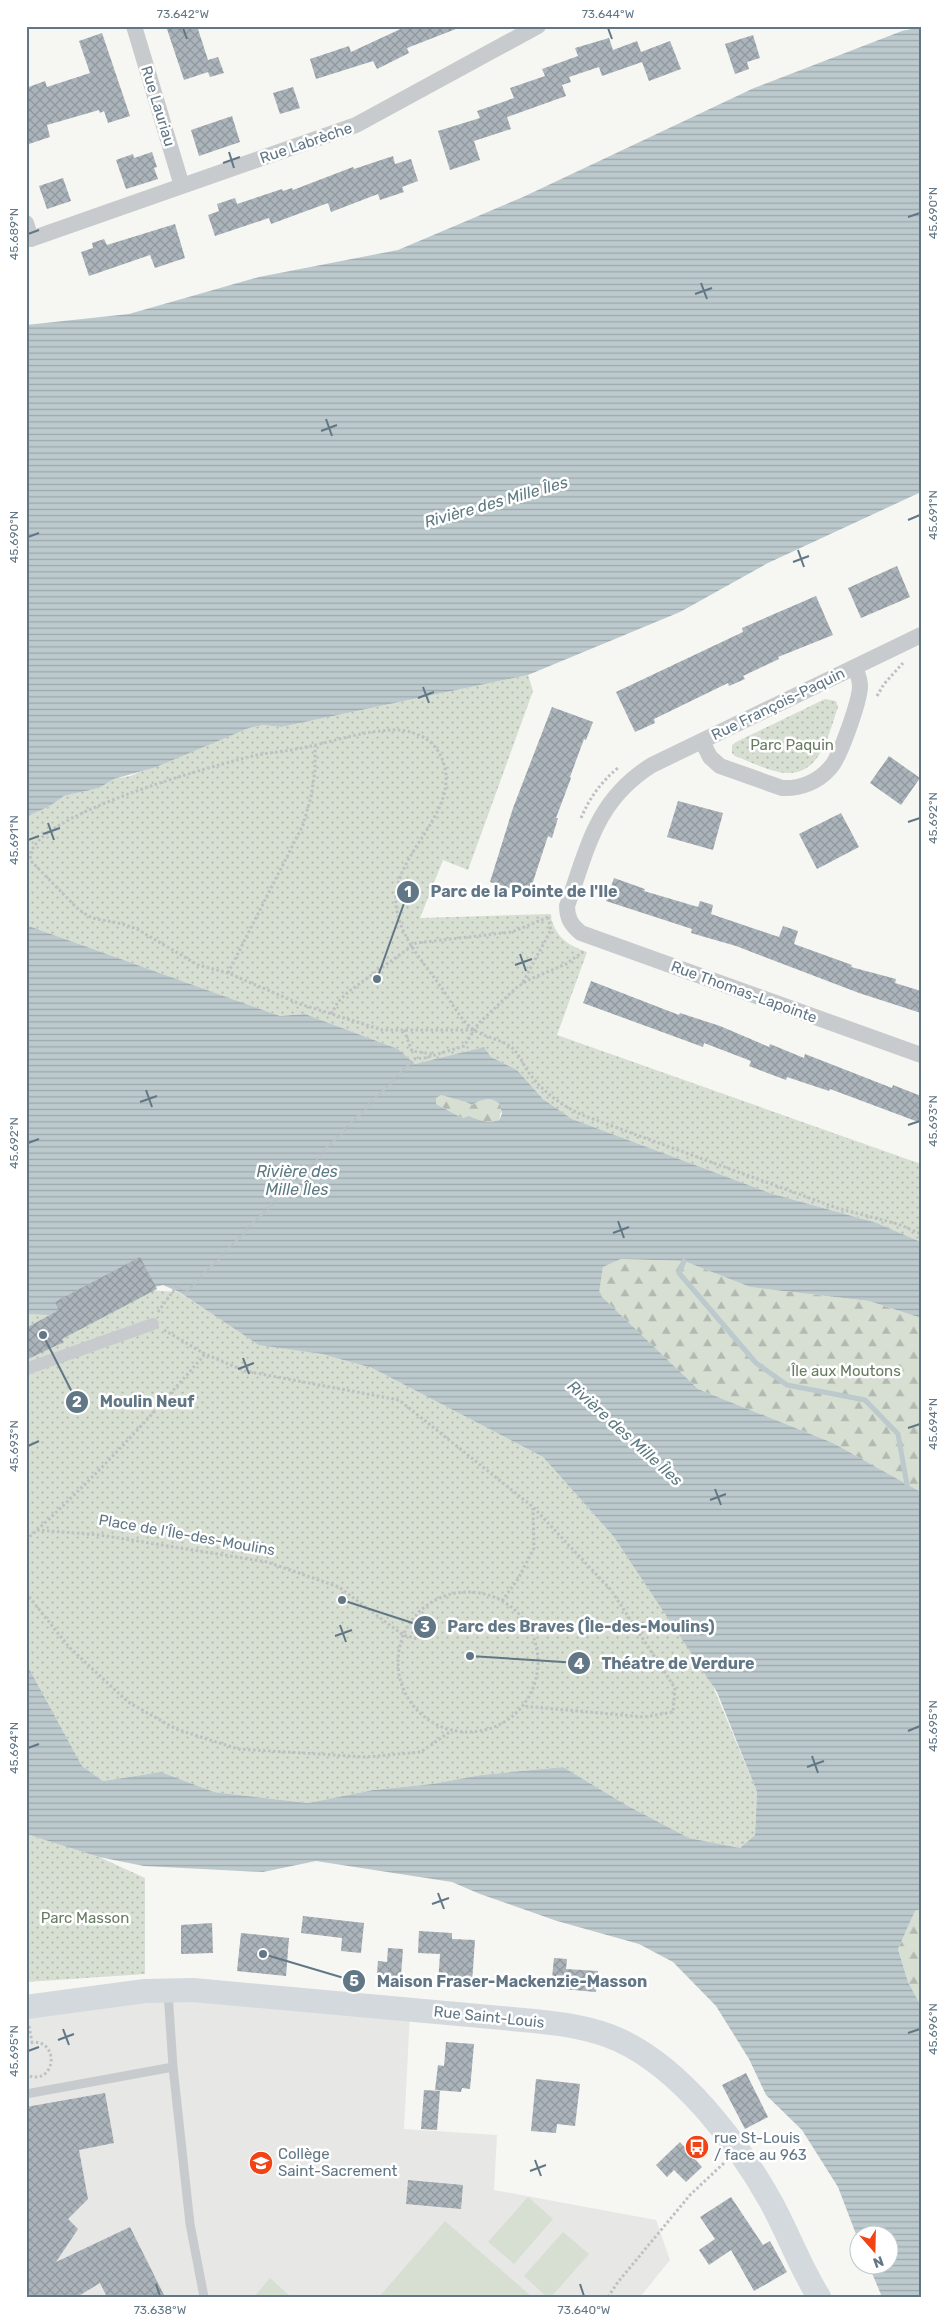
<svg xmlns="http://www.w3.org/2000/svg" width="947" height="2323" viewBox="0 0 947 2323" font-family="Rubik,sans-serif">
  <defs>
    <pattern id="forest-firs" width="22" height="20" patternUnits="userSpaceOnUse" patternTransform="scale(1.25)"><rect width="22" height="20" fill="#d7ded2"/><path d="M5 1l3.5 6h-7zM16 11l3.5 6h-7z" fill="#b2b9b0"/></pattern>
    <pattern id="park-dots" width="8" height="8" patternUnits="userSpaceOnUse" patternTransform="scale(1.25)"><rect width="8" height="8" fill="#d7ded2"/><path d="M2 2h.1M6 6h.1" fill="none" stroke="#b2b9b0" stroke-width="1.8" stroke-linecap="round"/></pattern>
    <pattern id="water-rules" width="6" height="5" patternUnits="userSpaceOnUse" patternTransform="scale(1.25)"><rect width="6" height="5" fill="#bcc9cd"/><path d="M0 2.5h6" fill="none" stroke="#9ca8ac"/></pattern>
    <pattern id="building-cross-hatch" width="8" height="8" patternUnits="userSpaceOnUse" patternTransform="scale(1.25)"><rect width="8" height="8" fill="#abb4ba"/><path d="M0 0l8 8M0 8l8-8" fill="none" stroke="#8f979d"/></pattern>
  </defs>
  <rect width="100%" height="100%" fill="#f6f6f2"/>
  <path fill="#e7e7e5" d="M168,1997L410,2013L404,2129L497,2135L494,2190L656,2220L670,2260L640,2297H26V2009Z"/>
  <path fill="url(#forest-firs)" d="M441,1095L467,1102L472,1105C481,1099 491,1096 500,1104L502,1107L499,1120C488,1124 479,1120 469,1116L462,1118L436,1104V1098Z
    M621,1259L684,1261L750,1287L869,1301L921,1318V1492L833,1443L698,1389L599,1294L603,1267Z
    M921,1909V2006L908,1982L898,1949L915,1911Z"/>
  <path fill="url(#park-dots)" d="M528,675L533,691L468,870L443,860L420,918L550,914C555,937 567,945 587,952L557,1035L921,1164V1242L877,1223L773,1194L572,1119L543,1099L517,1070L491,1057L484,1047L415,1064L398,1049L305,1014L280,1016L26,925V817L50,806L64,796L99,788L114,779L130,776L249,728L263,725L281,727Z
    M825,699L836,701L838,707C829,732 822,774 787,773C770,772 751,762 735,756L732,753V745L736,742Z
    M147,1290L178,1292L259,1344L322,1354L372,1368L543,1457L614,1537L707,1672L757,1792L755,1835L740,1848L689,1838L628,1806L563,1767L481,1775L432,1784L373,1790L308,1803L214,1792L161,1772L103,1781L82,1766L26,1663V1314L49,1315Z
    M26,1834L99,1857L145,1878V1974L26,1982Z"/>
  <path fill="#d7ded2" d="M528,2197L553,2219L514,2264L488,2242Z
    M445,2221L532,2297H379Z
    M563,2232L589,2254L551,2297H547L524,2276Z
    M270,2278L291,2297H254Z"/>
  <path fill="url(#water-rules)" fill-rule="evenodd" d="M921,27V492L768,563L680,612L528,675L281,727L263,725L249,728L156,767L114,779L99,788L64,796L50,806L26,817V325L129,314L259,277L398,250L523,197L754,88L902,31Z
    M26,925L280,1016L305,1014L398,1049L415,1064L484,1047L491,1057L517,1070L543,1099L572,1119L773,1194L877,1223L921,1242V1318L869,1301L750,1287L684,1261L621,1259L603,1267L599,1294L698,1389L833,1443L921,1492V1909L915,1911L898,1949L908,1982L921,2006V2297H882L869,2266H890V2236H860L859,2242L838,2187L802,2130L766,2095L749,2059L716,2006L673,1962L639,1944L557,1921L480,1894L452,1882L316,1861L263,1872L144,1866L99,1857L26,1834V1663L82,1766L103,1781L161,1772L214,1792L308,1803L373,1790L432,1784L481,1775L563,1767L628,1806L689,1838L740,1848L755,1835L757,1792L717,1692L614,1537L543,1457L372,1368L322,1354L259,1345L179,1292L163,1285L49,1315L26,1314ZM441,1095L466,1102L472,1105C481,1099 491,1096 500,1104L502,1114L499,1120C488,1124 479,1120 469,1116L462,1118L436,1104V1098Z"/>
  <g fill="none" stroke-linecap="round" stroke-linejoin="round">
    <path stroke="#bcc9cd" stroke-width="5" d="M684,1261L679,1273L756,1363L787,1385L865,1400L898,1434L907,1485"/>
  </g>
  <path fill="url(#building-cross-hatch)" d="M166,26H197L208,60L218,57L224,73L210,77L208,72L184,80Z
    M407,26L461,27L407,48L409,53L377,69L373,61L316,79L310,59L349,46L351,52Z
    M102,33L130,116L108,123L104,111L100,113L99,110L47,125L50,137L26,145V88L45,81L47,87L90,73L79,41Z
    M753,35L760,58L747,62L749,69L735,74L725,44Z
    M609,38L613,50L637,41L641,52L670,41L681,69L649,81L642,62L602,76L599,67L569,77L571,82L562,85L566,96L507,117L511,129L474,141L480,160L450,170L438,131L480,118L477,111L514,98L510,88L545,76L542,69L578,56L575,48Z
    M293,87L300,108L280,114L273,93Z
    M232,116L240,142L199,156L191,130Z
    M152,152L157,167L154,168L158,179L126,189L116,160L133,154L134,158Z
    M393,156L395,164L411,159L418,181L402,187L404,192L380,200L378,194L331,212L328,203L271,224L269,218L215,236L208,215L219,211L217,204L235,198L237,204L282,189L283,191L292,188L293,190L353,167L354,169Z
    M63,178L71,201L47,209L39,186Z
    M175,224L185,258L155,268L150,255L89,276L81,252L93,248L92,243L104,239L107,245Z
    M897,566L910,597L861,618L848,588Z
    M816,596L833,635L778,657L779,659L743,676L745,679L729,686L728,683L654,719L655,723L635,732L616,692L743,632L742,628Z
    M552,707L593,722L586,740L584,739L570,777L571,778L556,818H558L552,838L548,836L529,894L490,882L513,808Z
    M889,756L920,778L901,805L870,783Z
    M678,801L723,813L713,850L667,837Z
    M841,813L859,847L817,869L799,834Z
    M614,878L645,889L644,891L698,907L700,901L713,905L711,914L779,937L783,926L798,931L794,944L852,965L851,967L896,979L895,983L921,991V1013L859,993L736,946L691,933L692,929L606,901Z
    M591,981L679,1015L680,1013L720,1026L769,1047L770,1044L804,1058L805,1054L892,1088L893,1085L921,1096V1123L830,1089L829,1091L787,1077L786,1080L749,1066L751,1061L704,1043L703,1047L583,1003Z
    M140,1257L157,1289L62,1339L64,1342L26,1360V1328L59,1310L55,1302Z
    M303,1916L364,1923L361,1953L341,1951L342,1938L301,1933Z
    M212,1923L213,1953L181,1954V1925Z
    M419,1931L452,1933V1939L475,1940L472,1983L438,1984L440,1954L418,1953Z
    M241,1933L289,1938L286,1976L237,1971Z
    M388,1948L403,1949L400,1988L376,1986L378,1961L387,1962Z
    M554,1958L567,1959L566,1969L598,1971L596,1992L551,1988Z
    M446,2042L474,2044L470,2089L462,2088L461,2092L435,2090L438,2065L444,2066Z
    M746,2073L768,2117L745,2129L722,2085Z
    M536,2079L580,2084L575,2126L557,2124L556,2133L531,2131Z
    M424,2090L440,2091L437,2130L421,2129Z
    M105,2093L114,2143L79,2150L88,2199L68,2219L78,2229L56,2262L130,2227L165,2297H107L100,2283L77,2297H26V2107Z
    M680,2142L702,2167L686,2182L674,2170L667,2177L656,2165Z
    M408,2180L463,2185L461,2209L406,2204Z
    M731,2197L763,2245L770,2241L787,2272L754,2291L731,2250L709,2265L699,2250L715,2239L700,2217Z"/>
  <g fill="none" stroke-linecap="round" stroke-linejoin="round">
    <path stroke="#bec1c3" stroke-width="3" stroke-dasharray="2.5 2.5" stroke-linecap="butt" d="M877,696L884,684L903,663
      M581,818C590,797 601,782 618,768
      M228,973L303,825L311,797L315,770V746
      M523,982L551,930L548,917
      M331,1014L338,1002L348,992L416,943L512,932L551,916
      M404,1030L412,1051L432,1054
      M473,1030H382L300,1004L228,973L198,965L137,929L123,924L92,918L79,910L31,861C17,818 223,763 257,755C273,752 290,751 306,747C336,741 365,730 396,730C410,730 427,736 436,748C472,801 401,845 396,894C393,930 422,960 441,987C451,1001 458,1016 470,1027C481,1037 499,1038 511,1047C520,1054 523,1065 529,1073C543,1092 561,1105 582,1115L837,1208L898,1224L921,1234
      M158,1312L177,1286L185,1293L414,1059L425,1058L464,1046L478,1024L516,988L528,980L566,964L584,951
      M164,1330L205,1354L245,1371L399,1400L533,1507L611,1590L675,1688L673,1712L644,1717L523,1706
      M37,1530L100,1535L267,1562L339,1587L403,1635L418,1639
      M26,1540C90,1483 149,1419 205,1354
      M398 1662a70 70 0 1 1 140 0a70 70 0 1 1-140 0Z
      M26,1593L69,1647L128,1702L176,1729L238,1749L366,1757L421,1752L451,1731
      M502,1601L518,1579L534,1548L533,1508
      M29,2026L32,2042
      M26,2044C60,2032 59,2088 26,2075
      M608,2297L618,2282L690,2195L724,2163"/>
    <path stroke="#c8cbce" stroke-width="9" d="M168,1992L173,2067L190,2224L204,2297
      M26,2094L173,2067"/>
    <path stroke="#c8cbce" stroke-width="12" d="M26,1369L153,1324"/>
    <path stroke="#c8cbce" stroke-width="16" d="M134,26L182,186
      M26,223L31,239L356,125L538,26
      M921,635L652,765C596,800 588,847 567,906C567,918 571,925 581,933L921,1055
      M702,741L710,757L720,766L782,788C800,789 818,782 830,768C840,758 860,700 860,686C860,679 857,673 855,667"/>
    <path stroke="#d3d9dd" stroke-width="24" d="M26,2007L145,1991L193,1990L534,2021C563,2024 593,2028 619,2040C681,2068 738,2143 771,2202C788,2233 800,2267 819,2297"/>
  </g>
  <path fill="none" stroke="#627786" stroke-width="2" d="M183,28L187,39M608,28L612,39M229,152L234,168M223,163L240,157M908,217L920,213M28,234L39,230M701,283L707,299M695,294L712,288M326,419L332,436M321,431L337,425M908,520L920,515M28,537L39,533M798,550L804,567M793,562L809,556M423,687L429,703M418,698L434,692M908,822L920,818M48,823L54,840M43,834L60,828M28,840L39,836M520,954L526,971M515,965L532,959M146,1090L152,1107M140,1102L157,1096M908,1125L920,1121M28,1143L39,1139M618,1221L624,1238M613,1233L629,1227M243,1358L249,1374M238,1369L254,1363M908,1428L920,1424M28,1446L39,1441M715,1489L721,1505M710,1500L726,1494M340,1625L346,1642M335,1636L352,1630M908,1731L920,1726M28,1748L39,1744M812,1756L818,1773M807,1767L824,1761M438,1893L444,1909M432,1904L449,1898M63,2029L69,2045M908,2033L920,2029M58,2040L74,2034M28,2051L39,2047M535,2160L541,2176M530,2171L546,2165M156,2284L160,2296M580,2284L584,2296"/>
  <defs>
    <g id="bus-disc" transform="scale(1.25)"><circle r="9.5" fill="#f34315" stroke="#fff"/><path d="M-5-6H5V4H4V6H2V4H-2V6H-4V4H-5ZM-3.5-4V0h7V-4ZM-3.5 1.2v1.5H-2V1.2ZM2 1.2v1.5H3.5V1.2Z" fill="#fff"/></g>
    <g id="school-disc" transform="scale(1.25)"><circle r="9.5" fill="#f34315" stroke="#fff"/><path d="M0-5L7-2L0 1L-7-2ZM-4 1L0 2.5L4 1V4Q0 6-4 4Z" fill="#fff"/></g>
  </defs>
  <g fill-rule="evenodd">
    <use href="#bus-disc" x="697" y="2147"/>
    <use href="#school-disc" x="261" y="2163"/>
  </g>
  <g text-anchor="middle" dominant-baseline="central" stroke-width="5" stroke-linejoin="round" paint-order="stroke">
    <g font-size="15" fill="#627786" stroke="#fff">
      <text transform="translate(158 106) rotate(73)">Rue Lauriau</text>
      <text transform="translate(306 143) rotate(-19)">Rue Labrèche</text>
      <text transform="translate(778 704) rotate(-26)">Rue François-Paquin</text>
      <text transform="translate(744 992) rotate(20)">Rue Thomas-Lapointe</text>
      <text transform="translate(187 1535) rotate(10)">Place de l'Île-des-Moulins</text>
      <text transform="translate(489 2017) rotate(6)">Rue Saint-Louis</text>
    </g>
    <g font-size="15" fill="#687c61" stroke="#fff">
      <text x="792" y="745">Parc Paquin</text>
      <text x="846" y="1371">Île aux Moutons</text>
      <text x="85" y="1918">Parc Masson</text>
    </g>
    <g font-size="15" fill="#627786" stroke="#fff" text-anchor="start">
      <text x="714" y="2138">rue St-Louis<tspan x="714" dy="17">/ face au 963</tspan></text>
      <text x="278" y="2154">Collège<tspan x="278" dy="17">Saint-Sacrement</tspan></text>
    </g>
    <g font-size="16" font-style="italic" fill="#5e7a83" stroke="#fff">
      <text transform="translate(496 502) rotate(-16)">Rivière des Mille Îles</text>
      <text x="297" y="1171">Rivière des<tspan x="297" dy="18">Mille Îles</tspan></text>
      <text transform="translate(625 1433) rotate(42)">Rivière des Mille Îles</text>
    </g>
  </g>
  <path fill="none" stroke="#627786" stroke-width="2" d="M377 979L408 892M43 1335L77 1402M342 1600L425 1627M470 1656L579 1663M263 1954L354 1981"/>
  <g fill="#627786" stroke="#fff" stroke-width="2">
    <circle cx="377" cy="979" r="5"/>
    <circle cx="43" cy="1335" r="5"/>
    <circle cx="342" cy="1600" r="5"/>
    <circle cx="470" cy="1656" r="5"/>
    <circle cx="263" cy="1954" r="5"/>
    <circle cx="408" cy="892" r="12"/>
    <circle cx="77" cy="1402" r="12"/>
    <circle cx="425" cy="1627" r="12"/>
    <circle cx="579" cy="1663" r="12"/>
    <circle cx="354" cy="1981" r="12"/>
  </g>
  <g font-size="15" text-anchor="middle" font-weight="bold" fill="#fff">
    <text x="408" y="897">1</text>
    <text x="77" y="1407">2</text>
    <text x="425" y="1632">3</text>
    <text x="579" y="1669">4</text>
    <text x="354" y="1986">5</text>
  </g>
  <g font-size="16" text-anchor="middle" font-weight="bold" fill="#627786" stroke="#fff" stroke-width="5" stroke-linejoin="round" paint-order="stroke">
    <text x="524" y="897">Parc de la Pointe de l'Ile</text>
    <text x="147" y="1407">Moulin Neuf</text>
    <text x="581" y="1632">Parc des Braves (Île-des-Moulins)</text>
    <text x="678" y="1669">Théatre de Verdure</text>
    <text x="512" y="1987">Maison Fraser-Mackenzie-Masson</text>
  </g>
  <rect width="947" height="2323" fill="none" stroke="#ffffff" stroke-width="55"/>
  <g transform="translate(874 2250) rotate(160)"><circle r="24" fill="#ffffff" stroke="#c0c9cf"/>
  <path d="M0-4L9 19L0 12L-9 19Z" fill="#f34315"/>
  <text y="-8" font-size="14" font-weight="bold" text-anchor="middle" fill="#627786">N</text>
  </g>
  <rect x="28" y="28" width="892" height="2268" fill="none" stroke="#627786" stroke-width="2"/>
  <g font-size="12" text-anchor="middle" fill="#627786">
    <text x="183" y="18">73.642°W</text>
    <text x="608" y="18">73.644°W</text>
    <text transform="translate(933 213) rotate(-90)" y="4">45.690°N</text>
    <text transform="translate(14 234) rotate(-90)" y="4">45.689°N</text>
    <text transform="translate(933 515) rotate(-90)" y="4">45.691°N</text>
    <text transform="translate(14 537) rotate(-90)" y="4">45.690°N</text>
    <text transform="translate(933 818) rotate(-90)" y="4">45.692°N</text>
    <text transform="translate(14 840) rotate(-90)" y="4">45.691°N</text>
    <text transform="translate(933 1121) rotate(-90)" y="4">45.693°N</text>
    <text transform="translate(14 1143) rotate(-90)" y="4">45.692°N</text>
    <text transform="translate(933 1424) rotate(-90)" y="4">45.694°N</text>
    <text transform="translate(14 1446) rotate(-90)" y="4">45.693°N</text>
    <text transform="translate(933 1726) rotate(-90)" y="4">45.695°N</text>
    <text transform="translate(14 1748) rotate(-90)" y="4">45.694°N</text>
    <text transform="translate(933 2029) rotate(-90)" y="4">45.696°N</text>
    <text transform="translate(14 2051) rotate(-90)" y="4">45.695°N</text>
    <text x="160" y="2314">73.638°W</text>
    <text x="584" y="2314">73.640°W</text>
  </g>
</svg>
